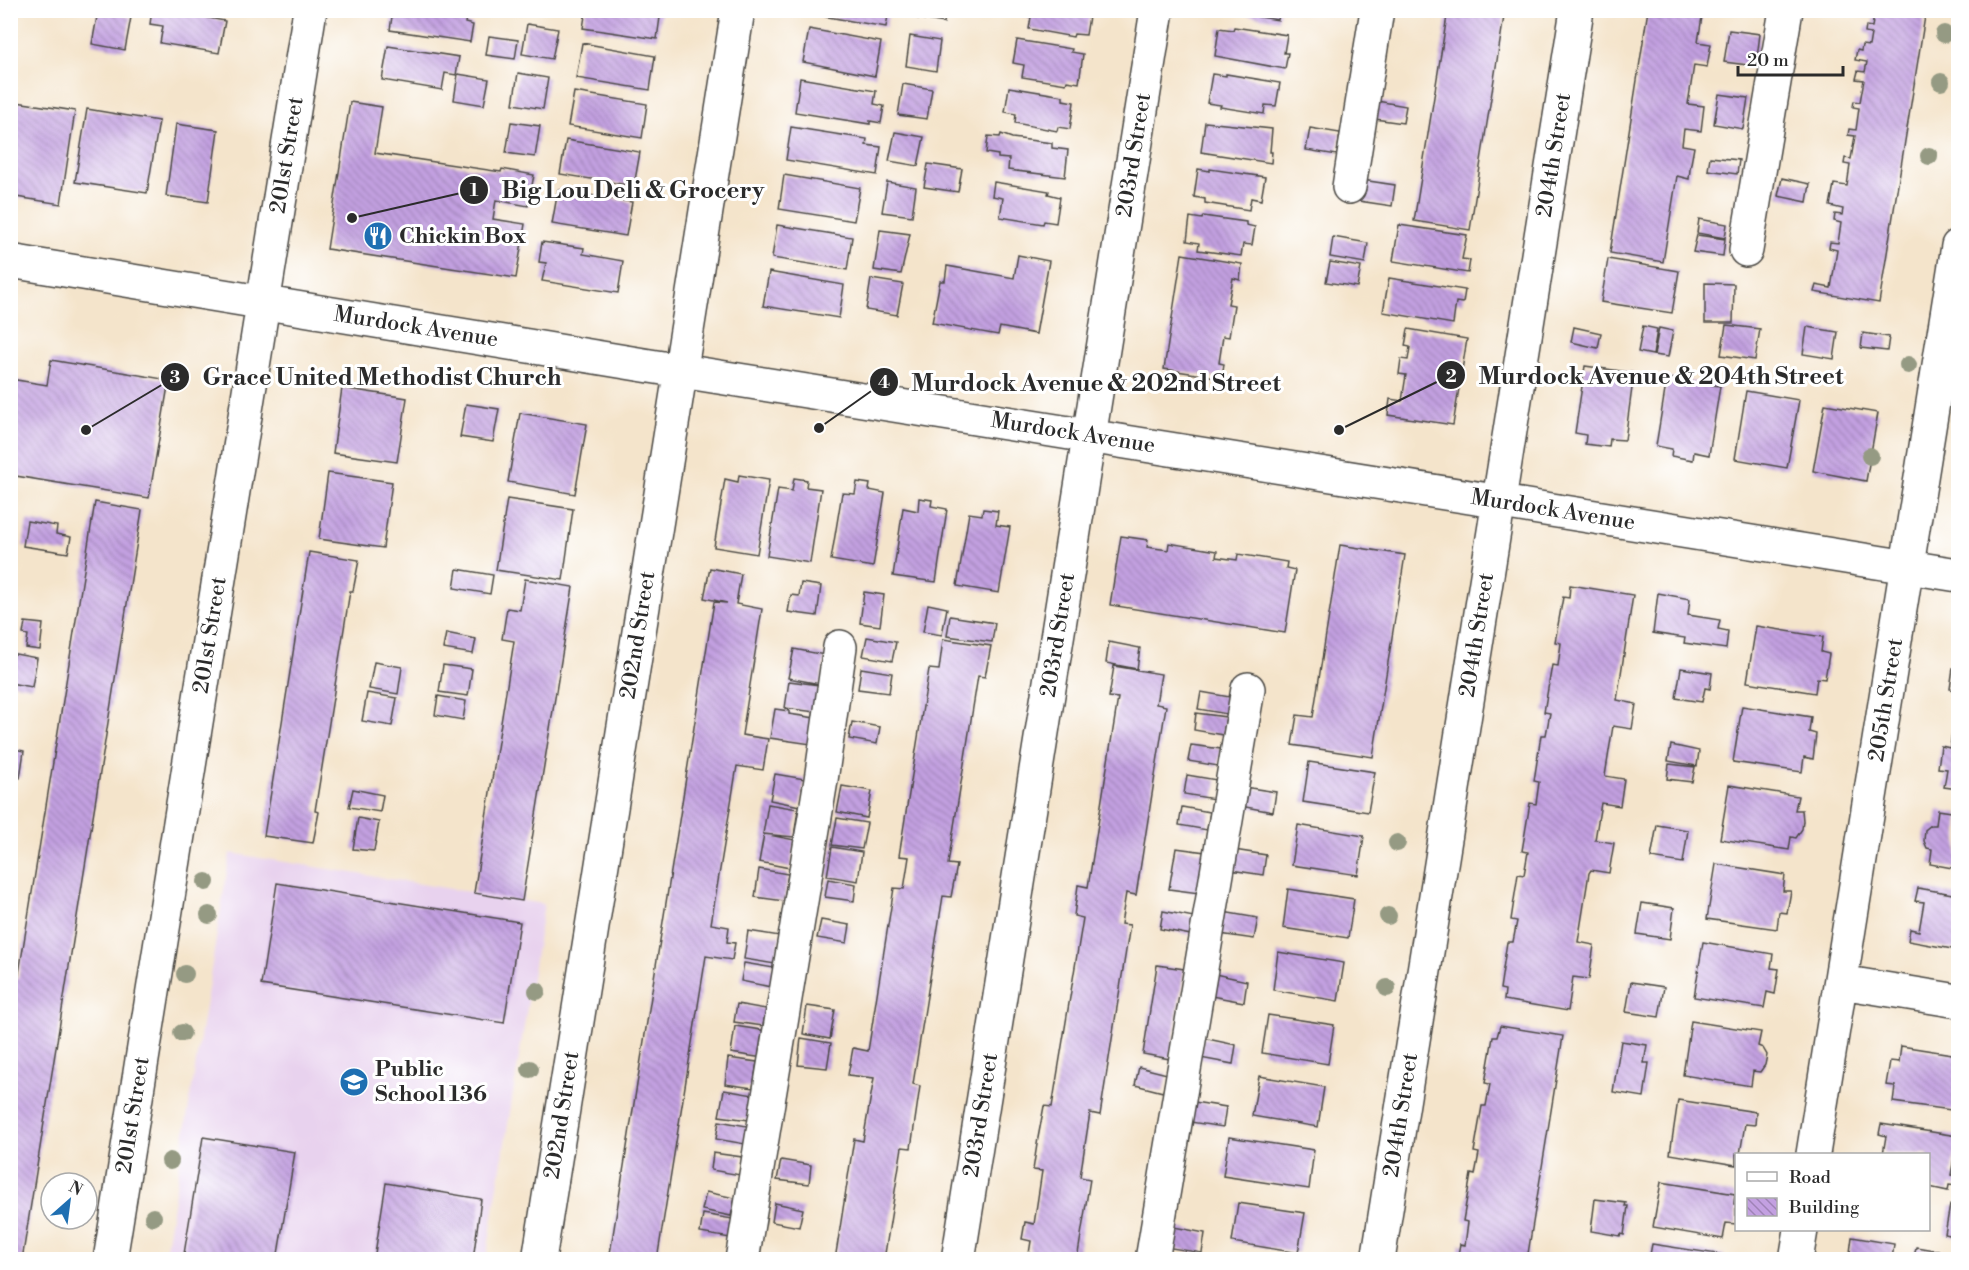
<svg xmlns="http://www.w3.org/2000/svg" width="1969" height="1270" viewBox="0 0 1969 1270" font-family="'Libre Bodoni',serif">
  <defs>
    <pattern id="building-back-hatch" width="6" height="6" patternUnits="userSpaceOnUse" patternTransform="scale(1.5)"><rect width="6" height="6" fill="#c3a0e1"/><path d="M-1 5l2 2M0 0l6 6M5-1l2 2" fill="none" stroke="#9f83b7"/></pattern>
  </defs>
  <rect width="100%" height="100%" fill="#fff"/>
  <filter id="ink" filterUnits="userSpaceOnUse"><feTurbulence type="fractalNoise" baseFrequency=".0167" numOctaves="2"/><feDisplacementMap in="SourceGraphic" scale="12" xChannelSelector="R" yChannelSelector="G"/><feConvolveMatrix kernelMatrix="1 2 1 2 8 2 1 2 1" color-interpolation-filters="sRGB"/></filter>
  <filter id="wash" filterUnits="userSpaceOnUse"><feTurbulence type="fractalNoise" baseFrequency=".008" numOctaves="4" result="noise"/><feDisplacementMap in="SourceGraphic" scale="24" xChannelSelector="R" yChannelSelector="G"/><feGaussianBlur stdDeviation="1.35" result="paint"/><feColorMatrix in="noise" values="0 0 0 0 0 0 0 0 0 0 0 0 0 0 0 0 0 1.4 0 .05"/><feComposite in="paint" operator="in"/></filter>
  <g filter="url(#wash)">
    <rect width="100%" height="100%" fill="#f4e4cb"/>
    <path fill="#e8d2ee" d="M230,853L544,904L486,1259L164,1260Z"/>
    <g id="blocks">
      <path fill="url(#building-back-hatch)" d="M10,10H18L15,22L10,21Z
        M152,10H167L225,21L219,53L160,43L163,26L150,24Z
        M393,10H467L465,23L473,25L470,42L390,30Z
        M586,10H661L657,39L583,28Z
        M811,10H889L886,27L811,14Z
        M915,10H946L944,23L914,18Z
        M1021,10H1090L1086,35L1074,34L1073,37L1029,29L1031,17L1021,16Z
        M1236,10H1280L1278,20L1236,13Z
        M1448,10H1505L1470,230L1414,221Z
        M1648,10H1703L1698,42L1711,44L1707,67L1694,65L1688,104L1704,106L1701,131L1684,129L1682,145L1694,147L1690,169L1689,179L1677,176L1663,262L1610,253Z
        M1875,10H1926L1879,303L1814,292L1816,285L1831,288L1837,250L1829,248L1830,242L1838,243L1841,223L1834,221L1835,214L1842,215L1843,209L1830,206L1834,184L1847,186L1850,165L1844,164L1845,158L1851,159L1855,136L1848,135L1849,129L1856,130L1859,108L1853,107L1854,101L1860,102L1864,80L1856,79L1858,71L1865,72L1867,62L1855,60L1857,50L1861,51L1862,45L1869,46L1871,34L1865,33L1866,26L1872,27Z
        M98,11L131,17L125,50L92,44Z
        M527,24L558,29L552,59L522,54Z
        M1234,27L1287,35L1284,53H1288L1285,69L1215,56L1219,28L1233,30Z
        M809,29L881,42L875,76L803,62Z
        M1729,30L1760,34L1756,66L1724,62Z
        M489,36L518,40L515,59L486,55Z
        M910,36L940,41L936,71L906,66Z
        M1017,40L1072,49L1071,52L1083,54L1079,83L1067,81L1066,84L1022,77L1024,65L1013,63Z
        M582,43L655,56L650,90L576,78Z
        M388,46L459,57L456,75L445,73L442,90L382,80Z
        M518,73L548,78L543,109L513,104Z
        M458,74L489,79L484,105L454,100Z
        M1212,74L1226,76V74L1280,83L1276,106L1265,105L1264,114L1220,107L1221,105L1207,103Z
        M800,78L876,91L874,104L884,106L881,123L870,121V124L795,112Z
        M903,84L932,89L927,119L898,115Z
        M1009,87L1063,96V100L1074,102L1070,129L1058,127L1057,131L1015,123L1016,114L1005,112Z
        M574,92L647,104L642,138L568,126Z
        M1719,94L1748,98L1743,129L1714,124Z
        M10,101L75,111L61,204L10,196Z
        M1377,101L1406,106L1403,123L1375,119Z
        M350,102L382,107L375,153L501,172L502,169L534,175L528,206L496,200L493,219L525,224L516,278L327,249Z
        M87,109L159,121L147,193L75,182Z
        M511,122L540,126L535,157L506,153Z
        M1205,122L1272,129L1270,152H1272L1271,163L1201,152Z
        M176,124L218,130L208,202L166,196Z
        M791,127L867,139L866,145L881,147L877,175L786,160Z
        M1310,128L1340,133L1337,155L1306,150Z
        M895,132L924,137L918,166L889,161Z
        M1001,134L1012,138L1052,143V148L1068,150L1065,177L1008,170L1009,159L998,158V155L986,153L988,136L1000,137Z
        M566,140L640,152L634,186L560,174Z
        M1710,157L1739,160L1737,174L1708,170Z
        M928,164L962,169L958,192L924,187Z
        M1198,169L1210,171V169L1265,177L1261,200L1251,198L1249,210L1205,203V199L1194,197Z
        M784,175L860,188L854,221L779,209Z
        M1782,178L1810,184L1807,202L1778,196Z
        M1362,180L1395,185L1392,206L1359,201Z
        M887,182L916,187L912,216L882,212Z
        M994,182L1049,191L1048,194L1060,197L1056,223L1044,221L1043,224L1000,217L1003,198L992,196Z
        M558,190L632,202L626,236L552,224Z
        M1203,216L1246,222V225L1255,227L1252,245L1243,244L1241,256L1198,250L1199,243L1187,241L1190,217L1202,219Z
        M1699,219L1727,224L1725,238L1697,233Z
        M777,225L852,237L847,270L772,258Z
        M1399,225L1467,235L1462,259L1470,260L1468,273L1393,261Z
        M880,230L910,234L901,274L874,270Z
        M1697,235L1725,239L1723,256L1693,252Z
        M1333,237L1368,243L1365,263L1330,257Z
        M542,242L584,248L583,254L623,261L618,293L542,281L546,263L539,262Z
        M1182,254L1242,264L1240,280L1233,278L1228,304L1234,305L1229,337L1223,336L1219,363L1224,364L1222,378L1164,369Z
        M1018,255L1049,261L1036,334L1000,327L998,335L932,323L940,281H945L947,266L1014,278Z
        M1608,259L1679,271L1672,313L1601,302Z
        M1330,262L1361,267L1357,287L1326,282Z
        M769,272L844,285L839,318L763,306Z
        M1389,278L1465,290L1463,303L1456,302L1453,324L1383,312Z
        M871,279L903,284L897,315L866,310Z
        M1705,283L1734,284L1733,323H1705Z
        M1726,325L1760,329L1755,360L1721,355Z
        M1643,326L1657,329L1653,355L1638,352Z
        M1574,327L1601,333L1598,348L1571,342Z
        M1807,327L1838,332L1834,359L1803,354Z
        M1659,328L1673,331L1668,357L1654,355Z
        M1408,329L1467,339L1453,425L1388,415L1390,399L1402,401L1406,375L1399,374L1401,359L1408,360L1410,347L1405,346Z
        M1863,333L1889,337L1887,351L1861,348Z
        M51,360L169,380L149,498L10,475V379L47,385Z
        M1585,366L1634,373L1625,440L1610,439L1609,447L1585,444L1586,435L1575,433Z
        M1667,378L1720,386L1709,455L1694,452L1693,460L1671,456L1672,449L1656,446Z
        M342,388L407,398L397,462L333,453Z
        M1746,391L1799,400L1787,468L1735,459Z
        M466,404L499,409L493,442L460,437Z
        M1825,404L1878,413L1866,481L1813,471Z
        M520,413L587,424L575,494L508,482Z
        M328,473L392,482L383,548L319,539Z
        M739,475L769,480L757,554L714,547L725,479L738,482Z
        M794,478L807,480L806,487L821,489L810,563L767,556L778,489L792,491Z
        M857,482L870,484L869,490L885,493L873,567L831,560L842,493L855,494Z
        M919,498L932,500L931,506L947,509L936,582L893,576L903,508L918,511Z
        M507,499L573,509L563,580L496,570Z
        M95,502L142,510L22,1260H10V1028L15,1000H10V978L18,979L19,973Z
        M983,509L998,511L996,525L1010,527L999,593L957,586L969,513L982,515Z
        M27,521L57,526L56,534L71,537L68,553L23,546Z
        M1121,536L1148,540L1147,547L1168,550L1169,543L1217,551L1216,557L1237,560L1238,554L1287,562L1286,568L1295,570L1285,633L1110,605Z
        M1340,545L1405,555L1373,757L1292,745L1297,715L1313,717Z
        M309,552L359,560L353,591H350L315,811L319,812L313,843L264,836Z
        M710,568L741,574L736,604L762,609L742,735L768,739L763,770L737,766L711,924L729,927L727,942L735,943L732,960L706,956L657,1260H609L714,602L727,603L704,598Z
        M457,569L493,575L490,594L454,588Z
        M525,579L573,587L522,901L474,893L514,641L502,639L507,608L520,610Z
        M801,583L821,586L817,616L788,612L791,595L799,596Z
        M1570,585L1633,595L1617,700L1636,704L1632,729L1613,726L1605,776L1624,779L1620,806L1601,803L1595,840L1614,843L1609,873L1591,870L1589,873L1578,942L1594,945L1589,979L1573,977L1568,1011L1504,1000L1505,990L1500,989L1507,942H1513L1517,921L1511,920L1518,874L1524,875L1528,852L1522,851L1530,803L1536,804L1539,782L1534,781L1541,735H1546L1550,713L1544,712L1552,665L1558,666L1561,643L1555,642L1563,597L1569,598Z
        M864,592L884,595L880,626L860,623Z
        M1658,593L1690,599L1688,615L1720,620L1718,629L1728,631L1726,649L1684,643L1685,638L1653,633Z
        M928,604L947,608L942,635L923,632Z
        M950,616L995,623L992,642L947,636Z
        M25,622L43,624L40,650L26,648L28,635L23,634Z
        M1756,626L1823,637L1821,652L1829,654L1825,679L1817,678L1815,693L1747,682Z
        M446,633L476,639L473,654L443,649Z
        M867,637L896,642L892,661L863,656Z
        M943,639L991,646L985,677L978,676L948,864L957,865L951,897L943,896L913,1084L920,1086L911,1148L902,1147L884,1260H835L854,1139L863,1141L874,1078L848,1075L853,1048L868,1051L894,888L904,889L909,857L899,856L929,669L939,670Z
        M1109,642L1140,648L1137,669L1106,663Z
        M794,649L825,655L820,684L788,678Z
        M10,653L37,658L32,687L10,683Z
        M374,662L402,667L398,694L369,689Z
        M443,665L472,669L468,696L439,692Z
        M1114,666L1161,674L1156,704L1166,706L1136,895L1126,893L1121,924L1130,925L1100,1115L1090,1113L1080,1177L1090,1179L1077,1260H1028L1031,1241L1022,1239L1025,1222L1034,1224L1042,1171L1033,1170L1038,1138L1044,1106L1052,1107L1083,918L1074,916L1078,885L1088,887L1118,698L1109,697Z
        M861,668L892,673L889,693L858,689Z
        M1681,668L1712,673L1710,689L1705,688L1702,702L1676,698Z
        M1953,668L1958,669V691L1950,689Z
        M789,681L819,685L815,712L785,708Z
        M1201,692L1230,697L1227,714L1198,709Z
        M367,693L397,698L392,726L362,721Z
        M438,696L466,701L463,720L435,715Z
        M1742,706L1811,717L1809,732L1816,734L1813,759L1804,757L1802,772L1733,762Z
        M775,709L789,711V714L815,718L811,744L770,738Z
        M1196,713L1226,717L1223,735L1194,730Z
        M852,722L880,727L877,744L849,739Z
        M1952,732L1958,733V789L1944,787L1947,769L1938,768L1941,746L1950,748Z
        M1191,745L1221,749L1218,766L1188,761Z
        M1671,745L1699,751L1697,766L1668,761Z
        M10,748L24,751L20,778L10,777Z
        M1309,762L1375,772L1368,812L1303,802Z
        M1669,764L1695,767L1692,782L1667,779Z
        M775,774L805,779L800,806L770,800Z
        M1187,775L1217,780L1214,799L1184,794Z
        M1729,785L1798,796L1795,810H1802L1803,821L1802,829L1796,838L1791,837L1789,850L1720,839Z
        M842,786L872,791L867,818L837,812Z
        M1244,787L1276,792L1273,812L1240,806Z
        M353,789L383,795L380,812L349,807Z
        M768,804L798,809L794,837L763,834Z
        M1182,807L1210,812L1207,830L1179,825Z
        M1938,810L1958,813V869L1930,864L1932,849L1927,848L1924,841L1925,830L1931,825H1936Z
        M358,818L379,822L374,851L353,849Z
        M837,818L867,823L862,849L832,845Z
        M1298,825L1364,836L1358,875L1292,865Z
        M1657,825L1688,830L1683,863L1651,858Z
        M764,834L795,840L790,868L759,862Z
        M832,847L862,852L858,881L827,876Z
        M1176,848L1205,852L1199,893L1169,889Z
        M1234,850L1266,855L1263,875L1231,870Z
        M1716,864L1785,875L1783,891H1791L1787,913L1779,912L1777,929L1707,919Z
        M759,869L788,874L784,901L755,897Z
        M828,879L856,884L854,901L825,897Z
        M277,883L520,922L504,1023L261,985Z
        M1918,888L1958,895V950L1908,941L1910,929L1919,931L1924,902L1915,901Z
        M1288,889L1354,899L1348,938L1283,928Z
        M1642,903L1674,908L1670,939L1637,934Z
        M1163,911L1194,917L1191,935L1160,929Z
        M1223,912L1258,918L1254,939L1220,934Z
        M821,920L850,925L847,943L817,938Z
        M748,931L780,936L775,964L744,959Z
        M1703,942L1773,954L1771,968L1779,969L1775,994L1767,992L1764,1008L1694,997Z
        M1278,952L1344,963L1338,1001L1273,990Z
        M744,963L774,968L771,987L741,981Z
        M1157,965L1184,969L1170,1059L1143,1054Z
        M1215,974L1247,981L1244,1002L1211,996Z
        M1631,982L1664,987L1659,1017L1626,1012Z
        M737,1004L766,1009L763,1026L734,1022Z
        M807,1006L835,1010L830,1039L803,1034Z
        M1268,1015L1334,1025L1328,1064L1262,1053Z
        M1691,1021L1761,1032L1758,1046L1763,1048L1767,1055L1765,1065L1760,1072L1753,1071L1751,1086L1683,1075Z
        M735,1026L767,1031L763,1058L731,1053Z
        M1500,1026L1563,1036L1527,1260H1457L1460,1244L1465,1245L1468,1222L1463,1221L1471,1174L1475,1175L1479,1153L1474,1152L1482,1106H1486L1490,1084L1485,1083L1493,1037H1497Z
        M801,1038L831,1043L827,1068L798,1065Z
        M1203,1038L1236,1045L1233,1064L1200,1058Z
        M1621,1041L1647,1045L1644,1063H1649L1644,1097L1613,1092Z
        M1901,1046L1958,1055V1111L1893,1102L1895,1086L1886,1085L1890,1061L1899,1062Z
        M728,1058L757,1062L753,1088L725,1084Z
        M1139,1067L1167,1074L1163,1092L1135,1085Z
        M1259,1076L1324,1087L1318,1127L1252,1116Z
        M724,1090L754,1095L749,1120L719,1116Z
        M1678,1100L1756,1112L1755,1125L1745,1124L1740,1154H1736V1165L1670,1154Z
        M1194,1102L1226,1107L1223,1127L1190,1122Z
        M719,1121L747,1126L745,1144L716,1139Z
        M1881,1124L1957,1136L1958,1153L1955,1152L1951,1175L1958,1176V1186L1949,1185L1948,1191L1929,1187L1928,1154H1883L1886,1136L1879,1134Z
        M203,1137L295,1152L277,1260H183Z
        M1229,1137L1314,1150L1309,1189L1223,1176Z
        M713,1153L742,1157L740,1175L711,1170Z
        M781,1160L811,1165L809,1184L777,1180Z
        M1661,1182L1735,1194L1734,1204H1736V1224L1726,1223L1723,1239L1653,1227Z
        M386,1183L481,1199L473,1260H374Z
        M706,1192L735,1198L731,1216L702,1210Z
        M1595,1199L1626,1203L1625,1206H1628L1624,1235L1621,1234L1620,1236L1591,1231Z
        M775,1203L803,1209L799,1227L772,1222Z
        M1238,1203L1305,1213L1298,1253L1232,1242Z
        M1950,1205L1958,1206V1237L1945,1234Z
        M703,1214L733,1219L730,1238L700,1233Z
        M1174,1227L1205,1233L1202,1253L1171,1248Z
        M1852,1237L1894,1244L1892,1260H1849Z
        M1652,1244L1724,1255L1723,1260H1649Z
        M1916,1247L1958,1254L1957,1260H1913Z"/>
    </g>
  </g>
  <g filter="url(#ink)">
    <use href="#blocks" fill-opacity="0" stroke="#494743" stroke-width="1.5"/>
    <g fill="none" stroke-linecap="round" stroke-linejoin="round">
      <g stroke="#494743" stroke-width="36">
        <path id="minor" d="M1349,187L1377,10
          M1746,250L1786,10
          M10,261L650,366L1958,575
          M1841,982L1958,1001
          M1813,1154L1958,246
          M110,1260L310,10
          M539,1260L738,10
          M742,1260L821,780L840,647
          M958,1260L1157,10
          M1152,1260L1248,689
          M1378,1260L1577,10
          M1796,1260L1801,1230"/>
      </g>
      <use href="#minor" stroke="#fff" stroke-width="33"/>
    </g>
    <g fill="#959a83">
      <circle cx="1944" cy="34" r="9"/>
      <circle cx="1941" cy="82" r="9"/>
      <circle cx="1929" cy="156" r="9"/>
      <circle cx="1908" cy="365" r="9"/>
      <circle cx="1870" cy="456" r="9"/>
      <circle cx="1397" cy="843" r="9"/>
      <circle cx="206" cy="882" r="9"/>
      <circle cx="209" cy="915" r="9"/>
      <circle cx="1388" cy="916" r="9"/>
      <circle cx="185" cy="974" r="9"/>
      <circle cx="1387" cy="988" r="9"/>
      <circle cx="537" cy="991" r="9"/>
      <circle cx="182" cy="1033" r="9"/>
      <circle cx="530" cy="1069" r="9"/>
      <circle cx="170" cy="1161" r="9"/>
      <circle cx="153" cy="1217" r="9"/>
    </g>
  </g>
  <defs>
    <g id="restaurant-disc" transform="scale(1.5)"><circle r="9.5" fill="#1f6fb2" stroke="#fff"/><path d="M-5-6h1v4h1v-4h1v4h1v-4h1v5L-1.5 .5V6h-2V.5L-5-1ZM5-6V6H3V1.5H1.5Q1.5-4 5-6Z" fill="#fff"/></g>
    <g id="school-disc" transform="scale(1.5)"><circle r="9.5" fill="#1f6fb2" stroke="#fff"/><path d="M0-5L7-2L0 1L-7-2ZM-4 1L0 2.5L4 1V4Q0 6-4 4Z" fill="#fff"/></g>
  </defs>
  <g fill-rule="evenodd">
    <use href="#restaurant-disc" x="378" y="236"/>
    <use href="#school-disc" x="354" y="1082"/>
  </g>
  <g text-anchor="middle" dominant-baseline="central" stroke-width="6" stroke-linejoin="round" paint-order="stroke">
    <g font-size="22" fill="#2b2b2b" stroke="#fff">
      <text transform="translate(287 155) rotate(-81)">201st Street</text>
      <text transform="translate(1134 155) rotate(-81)">203rd Street</text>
      <text transform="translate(1554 155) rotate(-81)">204th Street</text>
      <text transform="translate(416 327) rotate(9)">Murdock Avenue</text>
      <text transform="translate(1073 433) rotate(9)">Murdock Avenue</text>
      <text transform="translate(1553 510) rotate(9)">Murdock Avenue</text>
      <text transform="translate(210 635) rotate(-81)">201st Street</text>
      <text transform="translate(638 635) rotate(-81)">202nd Street</text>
      <text transform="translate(1058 635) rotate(-81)">203rd Street</text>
      <text transform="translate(1477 635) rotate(-81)">204th Street</text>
      <text transform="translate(1886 700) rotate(-81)">205th Street</text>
      <text transform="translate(133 1115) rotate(-81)">201st Street</text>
      <text transform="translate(562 1115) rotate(-81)">202nd Street</text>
      <text transform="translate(981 1115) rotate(-81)">203rd Street</text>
      <text transform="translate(1401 1115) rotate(-81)">204th Street</text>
    </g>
    <g font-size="22" font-weight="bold" fill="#2b2b2b" stroke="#fff" text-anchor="start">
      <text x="399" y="236">Chickin Box</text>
      <text x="375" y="1069">Public<tspan x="375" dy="25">School 136</tspan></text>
    </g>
  </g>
  <path fill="none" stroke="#2b2b2b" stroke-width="2" d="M352 218L474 190M1339 430L1451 375M86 430L175 377M819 428L884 382"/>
  <g fill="#2b2b2b" stroke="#fff" stroke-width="2">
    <circle cx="352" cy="218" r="6"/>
    <circle cx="1339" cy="430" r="6"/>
    <circle cx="86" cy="430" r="6"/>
    <circle cx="819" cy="428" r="6"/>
    <circle cx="474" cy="190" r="15"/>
    <circle cx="1451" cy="375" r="15"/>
    <circle cx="175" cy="377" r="15"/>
    <circle cx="884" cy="382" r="15"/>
  </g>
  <g font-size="18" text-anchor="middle" font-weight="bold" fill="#fff">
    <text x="474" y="196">1</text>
    <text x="1451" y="382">2</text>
    <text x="175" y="383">3</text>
    <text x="884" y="388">4</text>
  </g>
  <g font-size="24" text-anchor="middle" font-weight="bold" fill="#2b2b2b" stroke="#fff" stroke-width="6" stroke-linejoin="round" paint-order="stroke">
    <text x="633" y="198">Big Lou Deli &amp; Grocery</text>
    <text x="1661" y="384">Murdock Avenue &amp; 204th Street</text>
    <text x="382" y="385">Grace United Methodist Church</text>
    <text x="1096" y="391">Murdock Avenue &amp; 202nd Street</text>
  </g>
  <rect width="1969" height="1270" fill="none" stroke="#fff" stroke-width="36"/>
  <rect x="1735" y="1153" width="195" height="78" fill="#ffffff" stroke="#aaaaaa" stroke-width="1.5"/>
  <rect x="1747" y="1172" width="30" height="9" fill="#ffffff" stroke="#aaaaaa" stroke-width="1.5"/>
  <text x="1789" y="1183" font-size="18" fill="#2b2b2b">Road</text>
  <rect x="1747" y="1198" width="30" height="18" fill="url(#building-back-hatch)" stroke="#aaaaaa" stroke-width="1.5"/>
  <text x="1789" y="1213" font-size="18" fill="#2b2b2b">Building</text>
  <g transform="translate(69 1201) rotate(28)"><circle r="28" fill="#ffffff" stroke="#aaaaaa" stroke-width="1.5"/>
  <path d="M0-4.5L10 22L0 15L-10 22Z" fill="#1f6fb2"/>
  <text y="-9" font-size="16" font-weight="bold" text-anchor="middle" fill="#2b2b2b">N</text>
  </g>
  <path d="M1738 66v9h105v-9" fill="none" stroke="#2b2b2b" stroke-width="3"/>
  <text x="1747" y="66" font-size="18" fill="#2b2b2b" stroke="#ffffff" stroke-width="4.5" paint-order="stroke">20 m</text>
</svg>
